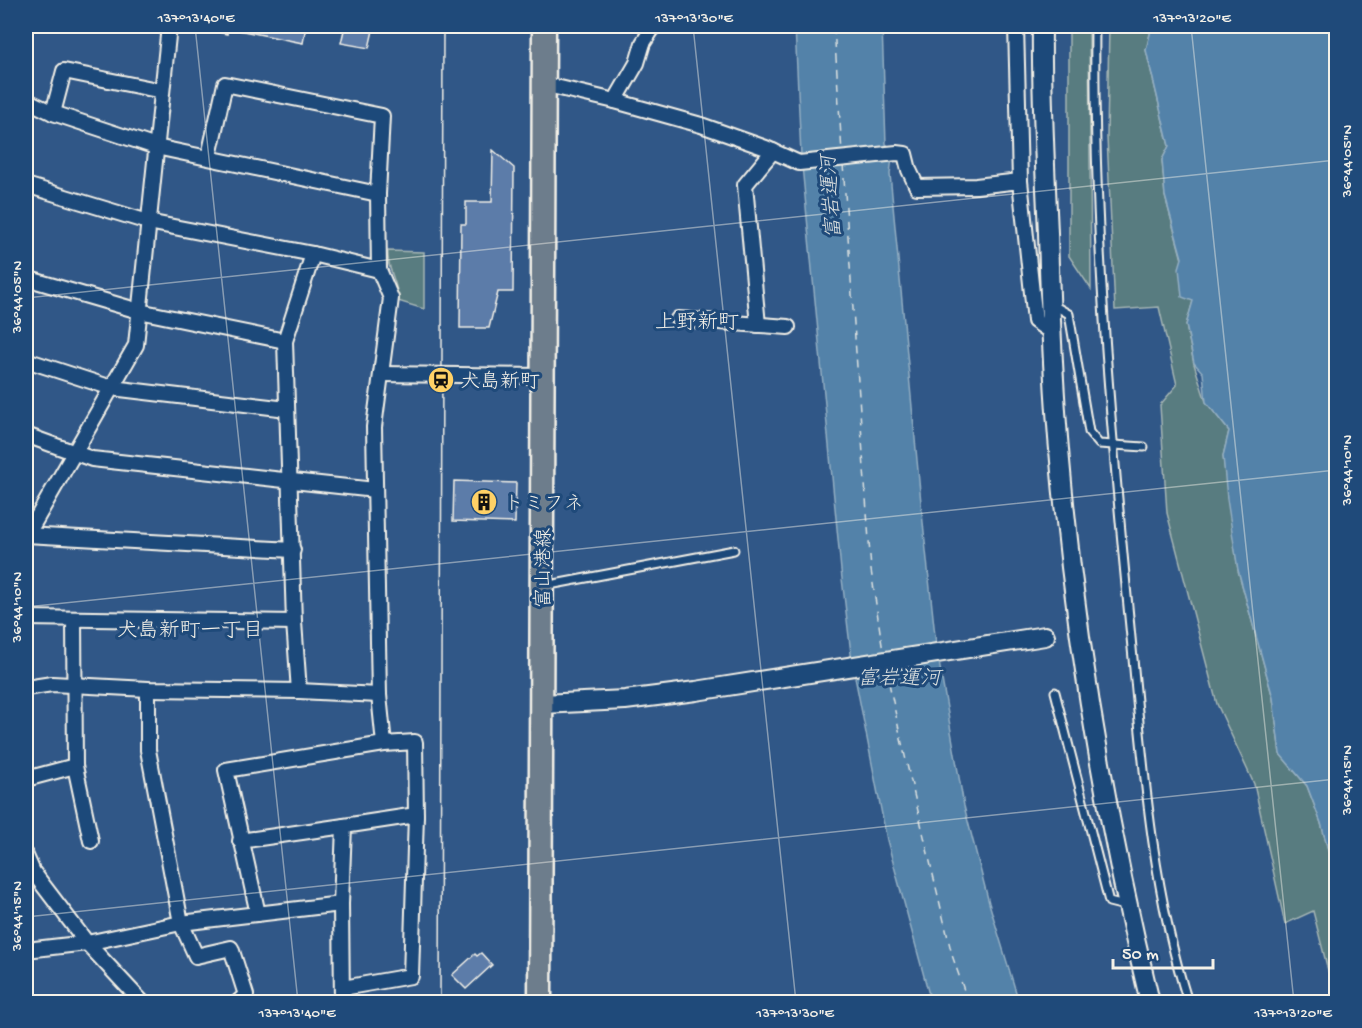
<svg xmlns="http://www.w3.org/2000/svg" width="1362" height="1028" font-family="'Gochi Hand','Klee One',sans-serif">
<rect width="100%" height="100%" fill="#305787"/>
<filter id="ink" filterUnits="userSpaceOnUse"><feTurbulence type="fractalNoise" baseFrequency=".0167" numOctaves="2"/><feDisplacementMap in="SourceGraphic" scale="12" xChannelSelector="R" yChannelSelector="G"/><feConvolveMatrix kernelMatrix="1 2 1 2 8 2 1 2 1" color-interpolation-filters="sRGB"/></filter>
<g filter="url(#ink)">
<g fill="#587b80" stroke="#a6b6b4" stroke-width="1.5">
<path d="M1069,26H1089L1091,289L1069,256Z"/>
<path d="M1109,26H1152L1146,50L1169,146L1162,160L1165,196L1193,301L1186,325L1194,364L1206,402L1229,431L1223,456L1238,570L1273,698L1280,754L1307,786L1321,823L1336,880V1002L1313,911L1285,924L1254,784L1217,704L1167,513L1160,405L1177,385L1159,307L1115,310L1107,137Z"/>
<path d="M388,251L424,252V309L398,301C399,283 386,269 388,251Z"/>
</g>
<g fill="#5282a9" stroke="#93aec2" stroke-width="1.5">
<path d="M795,26H882L886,144L893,149L890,174L922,513L936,645L964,806L989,903L1019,1002H931L887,840L852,662L841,570L801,155Z"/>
<path d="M1152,26H1336V880L1321,823L1307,786L1280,754L1273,698L1238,570L1227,499L1223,456L1229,431L1206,402L1203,373L1194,363L1186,325L1193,301L1182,297L1179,268L1182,258L1165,196L1162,160L1169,146L1146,50Z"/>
</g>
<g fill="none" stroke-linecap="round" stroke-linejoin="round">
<g stroke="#dce0df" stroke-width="1.5" stroke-dasharray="8 6" stroke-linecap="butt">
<path d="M834,26L842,153"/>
<path d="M843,164L871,570L883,652"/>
<path d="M886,669L901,739L952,955L968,1002"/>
</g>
</g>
<g fill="#5c7ba9" stroke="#f4f1e8" stroke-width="1.5">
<path d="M196,26H306L303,43L228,28L227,34L196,27Z"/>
<path d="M343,26H374L369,48L341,43L345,26Z"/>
<path d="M493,150L514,168L513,292H498L489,328H460L461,224H466V202H492Z"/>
<path d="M454,481L516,483L515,523L453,521Z"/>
<path d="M481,953L492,965L466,989L452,975L475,954L477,956Z"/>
</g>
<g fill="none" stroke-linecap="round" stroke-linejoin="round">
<defs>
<g id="service">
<path d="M1095,26C1093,223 1110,421 1129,617C1142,747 1149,878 1188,1002"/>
<path d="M1053,305L1069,314L1089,432L1099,444L1144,447"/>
<path d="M544,586L734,550"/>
<path d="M1055,692L1109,902L1125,906"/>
</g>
<g id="minor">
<path d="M1016,26L1020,181"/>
<path d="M543,84L615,101L701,125L766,148L799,163L897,153L905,154L909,170L917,187L976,186L1020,181L1035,321L1051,332"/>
<path d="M26,100L53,113L156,147L378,194"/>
<path d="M615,101L637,63L643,43L654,26"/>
<path d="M53,113L64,71L162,91"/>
<path d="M26,185L148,222L313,254L379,270L378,194L382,116L225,84L209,156"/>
<path d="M26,278L139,311L285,341"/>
<path d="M678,319L788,327"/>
<path d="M758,325L745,185L773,151"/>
<path d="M26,360L112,388L287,409"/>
<path d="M381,374L543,376"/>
<path d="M26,435L92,459L375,490"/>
<path d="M26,535L293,550"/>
<path d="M26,537L136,345L169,26"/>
<path d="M26,618L294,622"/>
<path d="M74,619L75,766L91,841"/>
<path d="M26,688L52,684L148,689L299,691L294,622L285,341L313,254"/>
<path d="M148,689V750L181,923L196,956L231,948L246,995L238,1002"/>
<path d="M299,691L379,695"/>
<path d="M26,779L75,766"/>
<path d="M240,841L344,826"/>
<path d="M26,856L33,872L87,943L142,1002"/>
<path d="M341,904L342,1002"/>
<path d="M258,914L226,770L384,744"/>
<path d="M26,950L87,943L181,923L341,904L344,826L416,815L415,742L384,744L379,695L374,427L391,298L379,270"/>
<path d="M343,988L411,976L416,815"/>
</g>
<g id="tertiary">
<path d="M1042,26C1041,95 1045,164 1048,233C1050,309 1053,385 1060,461C1076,643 1107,825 1150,1002"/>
<path d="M542,704L625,700L696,691L1045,636"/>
</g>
<path id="primary" d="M540,1002L544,26"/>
</defs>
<use href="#service" stroke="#f4f1e8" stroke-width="11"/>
<use href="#minor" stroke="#f4f1e8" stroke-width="18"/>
<use href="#tertiary" stroke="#f4f1e8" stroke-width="22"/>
<use href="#primary" stroke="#f4f1e8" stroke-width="27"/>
<use href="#service" stroke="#1f4a7a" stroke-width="7"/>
<use href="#minor" stroke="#1f4a7a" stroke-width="14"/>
<use href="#tertiary" stroke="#1f4a7a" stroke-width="18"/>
<use href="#primary" stroke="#6d7d8c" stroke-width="22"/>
<path stroke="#f4f1e8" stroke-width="1.5" d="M440,1002L443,26"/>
</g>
</g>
<path fill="none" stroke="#f4f1e8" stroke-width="1.5" stroke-opacity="0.45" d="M195,26L298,1002M693,26L796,1002M1191,26L1294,1002M26,298L1336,160M26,607L1336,470M26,917L1336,779"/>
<defs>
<symbol id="station-disc" viewBox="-11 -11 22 22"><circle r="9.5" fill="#ffd166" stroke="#1f4a7a"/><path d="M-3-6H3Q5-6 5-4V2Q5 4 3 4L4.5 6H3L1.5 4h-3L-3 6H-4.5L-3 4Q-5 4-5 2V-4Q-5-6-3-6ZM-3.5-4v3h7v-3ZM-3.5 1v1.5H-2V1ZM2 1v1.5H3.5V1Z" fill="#111"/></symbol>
<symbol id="building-disc" viewBox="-11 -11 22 22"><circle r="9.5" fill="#ffd166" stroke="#1f4a7a"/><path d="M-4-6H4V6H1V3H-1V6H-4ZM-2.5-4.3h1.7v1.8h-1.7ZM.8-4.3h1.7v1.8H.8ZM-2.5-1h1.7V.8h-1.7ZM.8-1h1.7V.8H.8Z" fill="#111"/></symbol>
</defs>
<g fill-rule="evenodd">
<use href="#station-disc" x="426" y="365" width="30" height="30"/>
<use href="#building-disc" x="469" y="487" width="30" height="30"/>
</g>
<g text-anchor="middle" stroke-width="6" stroke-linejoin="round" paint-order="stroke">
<g font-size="20" fill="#f4f1e8" stroke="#1f4a7a" text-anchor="start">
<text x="460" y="387">犬島新町</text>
<text x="504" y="509">トミフネ</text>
</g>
<g font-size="20" fill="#f4f1e8" stroke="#1f4a7a">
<text transform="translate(542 568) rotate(-90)" y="7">富山港線</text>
</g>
<g font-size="21" font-style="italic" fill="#dce0df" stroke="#1f4a7a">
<text transform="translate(830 197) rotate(-94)" y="7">富岩運河</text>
<text x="899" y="684">富岩運河</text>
</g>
<g font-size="21" fill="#f4f1e8" stroke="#1f4a7a">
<text x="697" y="328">上野新町</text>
<text x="190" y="636">犬島新町一丁目</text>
</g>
</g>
<rect width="1362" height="1028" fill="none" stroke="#1f4a7a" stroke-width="66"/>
<path d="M1113 959v9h100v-9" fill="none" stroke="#f4f1e8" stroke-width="3"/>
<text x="1122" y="959" font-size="18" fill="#f4f1e8" stroke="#1f4a7a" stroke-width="4.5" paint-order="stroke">50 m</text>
<rect x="33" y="33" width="1296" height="962" fill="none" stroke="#f4f1e8" stroke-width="2"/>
<g font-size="15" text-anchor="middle" fill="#f4f1e8">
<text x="196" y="22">137°13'40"E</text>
<text x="694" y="22">137°13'30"E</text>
<text x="1192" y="22">137°13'20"E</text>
<text transform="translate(1346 161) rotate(-90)" y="5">36°44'05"N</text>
<text transform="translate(16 297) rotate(-90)" y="5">36°44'05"N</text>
<text transform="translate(1346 470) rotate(-90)" y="5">36°44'10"N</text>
<text transform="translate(16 607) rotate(-90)" y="5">36°44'10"N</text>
<text transform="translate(1346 780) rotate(-90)" y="5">36°44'15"N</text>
<text transform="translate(16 916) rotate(-90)" y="5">36°44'15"N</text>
<text x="297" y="1017">137°13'40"E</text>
<text x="795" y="1017">137°13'30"E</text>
<text x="1293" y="1017">137°13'20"E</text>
</g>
</svg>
